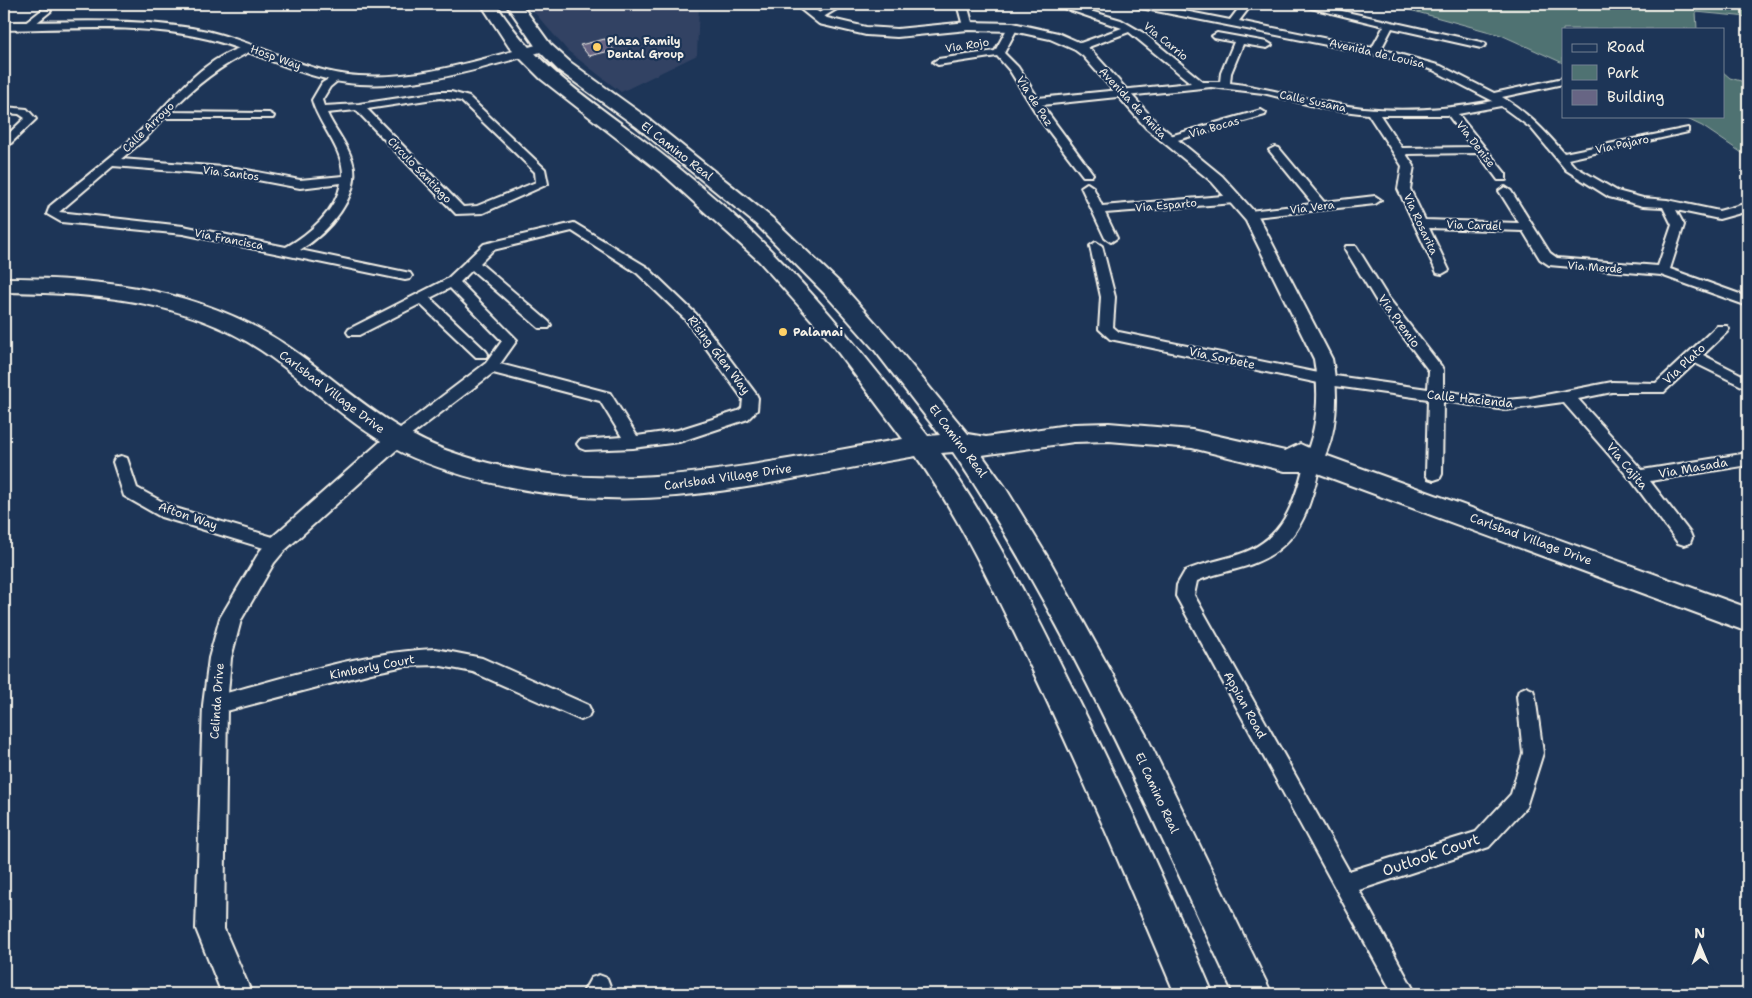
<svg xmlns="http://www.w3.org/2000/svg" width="1752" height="998" font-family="'Shantell Sans',sans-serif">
<rect width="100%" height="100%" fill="#1d3557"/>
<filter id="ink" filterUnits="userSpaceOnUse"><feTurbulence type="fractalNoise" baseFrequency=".02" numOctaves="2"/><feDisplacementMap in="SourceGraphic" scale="10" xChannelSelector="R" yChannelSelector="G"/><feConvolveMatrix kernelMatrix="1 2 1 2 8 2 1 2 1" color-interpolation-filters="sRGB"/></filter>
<g filter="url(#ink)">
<path fill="#334364" d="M527,4H699L697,55L621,92L568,51Z"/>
<g fill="#4f7272" stroke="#a2b2ad">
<path d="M1388,4H1748V17L1696,12L1697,29H1563V63L1501,35Z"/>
<path d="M1723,72L1730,78L1748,83V157L1702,126L1681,116H1723Z"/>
</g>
<path fill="#676584" stroke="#f4f1e8" d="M605,39L614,50L589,56L580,45Z"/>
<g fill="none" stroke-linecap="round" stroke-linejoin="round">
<defs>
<g id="minor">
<path d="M834,4H845L820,19L812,17Z"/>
<path d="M957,4H967L973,26L971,28L963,26Z"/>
<path d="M1052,4H1066L1121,20L1145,34L1203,82H1220L1221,73L1234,42L1214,38L1212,36L1217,33L1267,42L1272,45L1267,48L1243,44L1231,73L1230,83C1263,87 1293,96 1325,102C1380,114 1438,111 1493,101L1433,70L1387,57L1136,7L1131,4H1149L1230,20L1242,4H1252L1239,21L1372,48L1384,26L1303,6L1311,4L1485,43L1486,45L1481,48L1392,28L1381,49L1441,66L1494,93L1563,78V84L1502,97C1528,113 1545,131 1564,153L1688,128V132L1568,159L1574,166L1617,191L1643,198L1667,200L1719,211L1748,203V211L1719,219L1676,210L1684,225L1670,269L1748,297V306L1661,275L1549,265L1540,259L1523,231L1429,228L1449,270L1442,274L1437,273L1398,189L1402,166L1368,114L1326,109L1263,93L1211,87L1042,105L1093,174L1091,176H1083L1041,121L1010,71L997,56L938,65L933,62L938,59L995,51L1008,27L1013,24L1018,27L1004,53L1018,67L1038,98L1191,83L1129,32L1083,49H1075V45L1122,28ZM1501,106L1531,128L1566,170L1609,197L1643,206L1663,207L1672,225L1658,266L1557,258L1550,253L1511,191L1505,187L1499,191L1519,223L1425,220L1410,189L1414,166L1406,154L1478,153L1498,180H1506V174L1458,114ZM1380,115H1448L1472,147L1402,148Z"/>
<path d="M43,9L51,11L30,28H24V24Z"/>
<path d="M249,45L253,46V50C220,66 195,85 170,112L269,113L274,116L273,118H164L145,139L121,159L236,168L300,180L343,176C344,149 318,124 312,100L322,83L337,74L342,77L330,87L322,100L324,106L359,104L440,92H451L469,97L545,169L548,184L483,213L456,214L356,110L327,113C334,129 347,143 352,160C364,194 327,234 300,250L410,273L412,276L410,279L405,280L183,234L61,222L47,214L50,206C78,183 108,160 136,135C172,103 199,58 249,45ZM440,98L461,101L535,172L536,182L477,206L463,207L367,109ZM113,166L236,176L300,188L341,183C336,211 309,234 286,247L183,226L59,212Z"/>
<path d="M4,107L27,109L36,119L8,146L4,147V138L25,118L19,114L4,113Z"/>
<path d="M1261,110L1266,113L1265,115L1167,143L1161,140L1163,138Z"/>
<path d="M1275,147L1279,148L1324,202L1375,196L1381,200L1375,204L1245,218L1243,215L1245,212L1249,211L1313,204L1269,150Z"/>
<path d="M1087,183L1093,187L1102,206L1235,195L1241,199L1235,203L1105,213L1117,238L1111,242L1105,238L1081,187Z"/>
<path d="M574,223L647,267L696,314L756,394L758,398L757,410L748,419L679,442L633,448L585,450L580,448L577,444L580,440L622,437L600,401L493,373L401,443H391L388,439L391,435L486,363L502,341L450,288L430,298L486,351L488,354L486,357H476L420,304L359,335H349L347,332L349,329L447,279L484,244ZM572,231L637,273L686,320L743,399L742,408L738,411L678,430L637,436L610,393L500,364L517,340L460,282L472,270L539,328H549L551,325L549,322L480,263L493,250Z"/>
<path d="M1096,242L1102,246L1115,297L1113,327L1119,332L1328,375L1428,389L1429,371L1377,302L1345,249L1346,246H1356L1387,296L1441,366L1443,370V391L1506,400L1530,398L1612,382L1656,383L1717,326H1727L1729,329L1727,332L1703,355L1748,378V389L1695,363L1664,392H1612L1578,399L1642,470L1748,453V465L1650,481L1690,533L1692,538L1690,543L1684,545L1678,543L1632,481L1563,402L1506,410L1443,401L1442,474L1440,478L1434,480L1428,478L1426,474L1428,399L1328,385L1110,339L1099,329L1101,297L1090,246Z"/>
<path d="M1313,455L1319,457L1321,461C1310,507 1301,546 1252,564C1234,571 1215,573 1197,581L1194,595L1349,871L1476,832L1511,794L1523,753L1517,696L1519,690L1526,687L1533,690L1535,696L1543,753L1526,807L1489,847L1359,890L1416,994H1393L1176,596L1177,585L1185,571C1203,563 1222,560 1240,554C1284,539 1295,502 1305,461L1307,457Z"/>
<path d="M121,456L127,458L137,488L172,507L283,540L285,545L283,550L277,552L161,517L124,496L113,462L115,458Z"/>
<path d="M436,649L482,658L588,705L591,711L588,717L581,720L473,672L436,665L405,666L371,673L215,714L208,711L205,705L208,699L215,696C285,678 364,651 436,649Z"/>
<path d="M599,975L607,978L610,986L607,994H582L591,978Z"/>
</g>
<g id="tertiary">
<path d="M794,4H807L827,18L866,27L897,29L968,22L1013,23L1058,33L1083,44L1091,50L1156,122L1222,176L1258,216L1332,359C1339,394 1338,434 1320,466L1313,468L1306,466L1303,461C1318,430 1320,393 1314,359L1246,221L1212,182L1146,128L1083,56L1075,50L1050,39L1013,31L968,30L897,37L866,35L819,24Z"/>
<path d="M4,22C71,22 141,17 207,31C259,43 306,73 359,76C423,80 483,58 544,43L550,47L548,50C487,66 424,88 359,84C306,81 259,52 208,39C142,23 71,29 4,30Z"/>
<path d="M396,432L403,434L405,439L403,444L284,551L274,563L241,620L231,658L227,705L224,929L252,994H222L196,929L203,705L209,658L220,618L260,551L270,539L389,434Z"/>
</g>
<path id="primary" d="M481,4H496C529,58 577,91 627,128C662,153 695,181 727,209C805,278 864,355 928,436L940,435L873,348L824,293L758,226L637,127L558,70L538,50L506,4H521L550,44L570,62L649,119L772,218L840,283L889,338L968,434L986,437L1074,424L1109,423L1192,430L1285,451L1300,444L1322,454L1748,608V632L1312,471H1285L1192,448L1109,441L1074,442L982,455L1005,487L1050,561L1146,735L1272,994H1234C1149,812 1066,619 953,452L941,453C993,527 1034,610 1074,691C1123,790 1170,892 1213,994H1175C1124,873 1073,752 1015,634C986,574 955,511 916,456C836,469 757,489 676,496C588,504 497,492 414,458C360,435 319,392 272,358C193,300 98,293 4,292V278C102,278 204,289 287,346C347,387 387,432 460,455C609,503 754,463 903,439L825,335L759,261L664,175L541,79L509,47Z"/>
</defs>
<use href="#minor" stroke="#f4f1e8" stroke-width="4"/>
<use href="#tertiary" stroke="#f4f1e8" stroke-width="4"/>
<use href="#primary" stroke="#f4f1e8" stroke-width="4"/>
<use href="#minor" fill="#1d3557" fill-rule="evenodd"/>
<use href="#tertiary" fill="#1d3557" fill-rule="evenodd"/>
<use href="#primary" fill="#1d3557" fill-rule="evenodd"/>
</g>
</g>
<g fill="#ffd166" stroke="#1d3557" stroke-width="2">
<circle cx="597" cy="47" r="5"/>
<circle cx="783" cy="332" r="5"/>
</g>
<g text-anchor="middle" stroke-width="4.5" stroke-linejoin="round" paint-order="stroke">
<g font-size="11" font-weight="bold" fill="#f4f1e8" stroke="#1d3557" text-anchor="start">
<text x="607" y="45">Plaza Family<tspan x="607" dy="13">Dental Group</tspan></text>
</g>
<g font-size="11" fill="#f4f1e8" stroke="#1d3557">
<text transform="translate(1166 41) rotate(39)" y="4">Via Carrio</text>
<text transform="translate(967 45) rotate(-9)" y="4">Via Rojo</text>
<text transform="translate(1377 53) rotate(13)" y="4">Avenida de Louisa</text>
<text transform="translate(276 57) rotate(20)" y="4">Hosp Way</text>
<text transform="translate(1035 101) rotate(57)" y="4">Via de Paz</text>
<text transform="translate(1313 101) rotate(12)" y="4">Calle Susana</text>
<text transform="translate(1133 103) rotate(47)" y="4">Avenida de Anita</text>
<text transform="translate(148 127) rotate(-44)" y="4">Calle Arroyo</text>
<text transform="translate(1214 127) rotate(-16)" y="4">Via Bocas</text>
<text transform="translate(1476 144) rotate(52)" y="4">Via Denise</text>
<text transform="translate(1622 144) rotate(-12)" y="4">Via Pajaro</text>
<text transform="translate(420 170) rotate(46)" y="4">Circulo Santiago</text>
<text transform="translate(231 173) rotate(7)" y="4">Via Santos</text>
<text transform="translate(1166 205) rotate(-5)" y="4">Via Esparto</text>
<text transform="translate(1312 207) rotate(-7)" y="4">Via Vera</text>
<text transform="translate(1421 224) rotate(65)" y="4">Via Rosarita</text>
<text transform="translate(1474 225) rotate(2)" y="4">Via Cardel</text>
<text transform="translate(229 239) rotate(11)" y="4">Via Francisca</text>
<text transform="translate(1595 267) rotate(4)" y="4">Via Merde</text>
</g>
<g font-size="12" fill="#f4f1e8" stroke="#1d3557">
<text transform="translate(677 151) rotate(38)" y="4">El Camino Real</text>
<text transform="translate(1399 321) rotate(54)" y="4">Via Premio</text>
<text transform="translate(719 355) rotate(53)" y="4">Rising Glen Way</text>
<text transform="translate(1222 358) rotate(12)" y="4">Via Sorbete</text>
<text transform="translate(1684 364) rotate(-43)" y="4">Via Plato</text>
<text transform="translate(332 392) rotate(37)" y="4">Carlsbad Village Drive</text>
<text transform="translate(1470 399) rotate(6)" y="4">Calle Hacienda</text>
<text transform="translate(958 441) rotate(53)" y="4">El Camino Real</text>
<text transform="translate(1627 466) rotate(50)" y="4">Via Cajita</text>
<text transform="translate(1693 468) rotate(-10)" y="4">Via Masada</text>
<text transform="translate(728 477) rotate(-8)" y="4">Carlsbad Village Drive</text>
<text transform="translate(188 516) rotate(19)" y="4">Afton Way</text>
<text transform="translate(1531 539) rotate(20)" y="4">Carlsbad Village Drive</text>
<text transform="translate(372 667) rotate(-11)" y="4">Kimberly Court</text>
<text transform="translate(217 701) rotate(-86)" y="4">Celinda Drive</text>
<text transform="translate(1245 705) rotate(61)" y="4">Appian Road</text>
<text transform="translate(1157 793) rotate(65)" y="4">El Camino Real</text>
</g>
<g font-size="12" font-weight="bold" fill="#f4f1e8" stroke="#1d3557" text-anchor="start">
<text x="793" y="336">Palamai</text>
</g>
<g font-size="15" fill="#f4f1e8" stroke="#1d3557">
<text transform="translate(1431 855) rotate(-19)" y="5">Outlook Court</text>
</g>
</g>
<rect width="1752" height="998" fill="none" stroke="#1d3557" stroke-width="20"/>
<rect x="10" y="10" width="1732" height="978" fill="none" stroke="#f4f1e8" stroke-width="2" filter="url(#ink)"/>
<rect x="1562" y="28" width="162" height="90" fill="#1d3557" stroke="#738091"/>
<rect x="1572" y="44" width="25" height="8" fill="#1d3557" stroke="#738091"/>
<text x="1607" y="52" font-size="15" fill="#f4f1e8">Road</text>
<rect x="1572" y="65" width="25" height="15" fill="#4f7272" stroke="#738091"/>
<text x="1607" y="78" font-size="15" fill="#f4f1e8">Park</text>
<rect x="1572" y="90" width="25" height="15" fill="#676584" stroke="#738091"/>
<text x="1607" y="102" font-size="15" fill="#f4f1e8">Building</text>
<g transform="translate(1700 946) rotate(359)" stroke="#1d3557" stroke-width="4" paint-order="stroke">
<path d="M0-4L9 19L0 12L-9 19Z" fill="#f4f1e8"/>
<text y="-8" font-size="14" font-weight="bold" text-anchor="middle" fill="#f4f1e8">N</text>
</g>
</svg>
